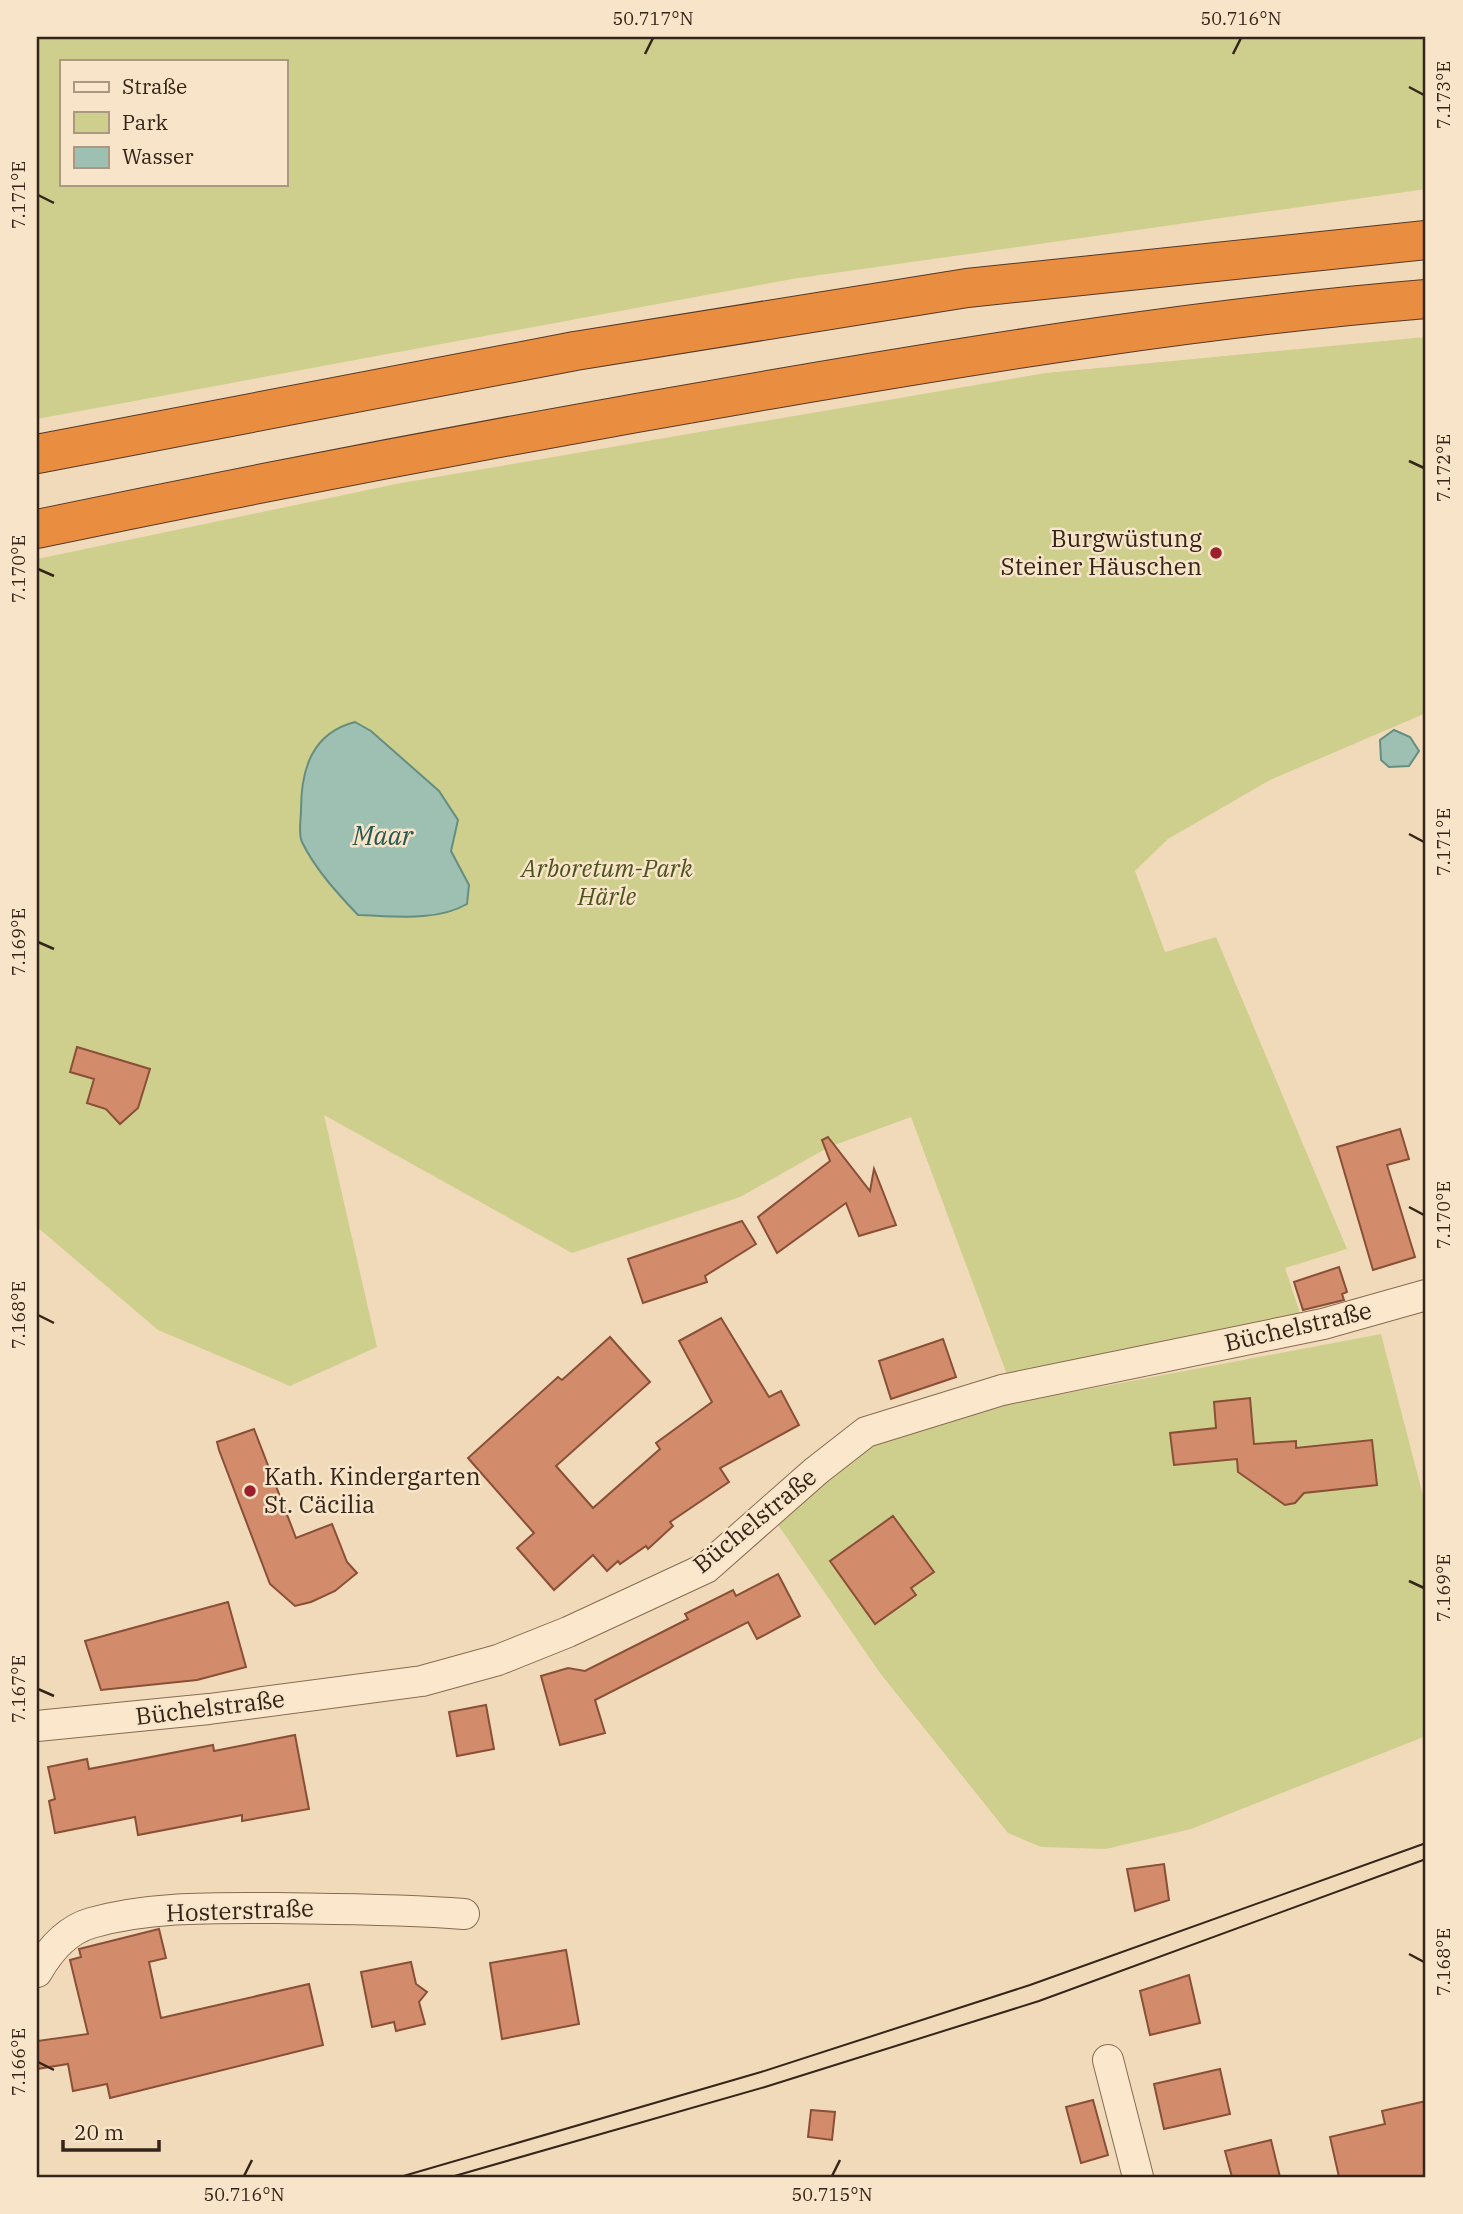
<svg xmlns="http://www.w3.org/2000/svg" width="1463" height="2214" font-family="'IBM Plex Serif',serif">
<rect width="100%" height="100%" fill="#f1dab9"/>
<g fill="#cecf8d" fill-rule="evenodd">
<path d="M37,37H1426V189L792,279L37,419ZM61,61H285V184H61Z"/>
<path d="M1426,337V713L1270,780L1168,839L1135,871L1165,952L1216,937L1347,1249L1285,1268L1303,1322L1009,1380L911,1117L829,1147L740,1197L572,1253L324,1115L377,1347L290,1386L158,1330L37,1227V559L401,483L1046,373Z"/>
<path d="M1381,1334L1426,1507V1736L1191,1829L1106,1849L1041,1847L1008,1833L880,1673L776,1522L880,1437L937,1426L1009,1404Z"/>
</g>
<g fill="#9ec0b3" stroke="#668e80" stroke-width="2">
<path d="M355,722L371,731L439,791L458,820L451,851L469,885L467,904C436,922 393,916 358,915C338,894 315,869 302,842C298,834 301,819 301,810C301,769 312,733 355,722Z"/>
<path d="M1394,730L1410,737L1419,751L1409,766L1389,767L1381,760L1380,740Z"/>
</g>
<g fill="#d28c6b" stroke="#894f37" stroke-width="2">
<path d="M77,1047L150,1069L138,1108L120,1124L106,1109L87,1103L94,1079L70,1072Z"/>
<path d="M1400,1129L1409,1159L1387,1165L1415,1257L1373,1270L1337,1147Z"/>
<path d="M828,1137L870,1191L874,1169L896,1225L859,1236L846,1203L777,1253L758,1217L830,1161L822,1140Z"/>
<path d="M742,1221L756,1244L705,1276L707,1282L643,1303L628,1259Z"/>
<path d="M1339,1267L1347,1292L1342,1294L1344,1300L1303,1310L1294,1282Z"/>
<path d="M721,1318L769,1397L781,1391L799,1425L720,1468L729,1482L670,1522L673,1526L648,1549L646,1546L620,1564L618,1561L607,1571L593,1555L554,1590L517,1548L534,1533L468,1458L558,1377L562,1380L610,1337L650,1382L556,1466L593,1508L660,1449L656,1443L712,1402L679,1341Z"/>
<path d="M943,1339L956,1377L891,1399L879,1361Z"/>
<path d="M1250,1398L1254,1444L1296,1441V1448L1372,1440L1377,1485L1304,1493L1295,1503L1285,1505L1238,1472L1237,1459L1174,1465L1170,1433L1216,1428L1214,1402Z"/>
<path d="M254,1429L296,1538L332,1524L347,1562L357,1573L335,1591L311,1602L295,1606L270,1584L219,1450L217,1442Z"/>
<path d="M893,1516L934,1572L911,1588L916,1595L875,1624L830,1561Z"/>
<path d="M778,1574L800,1616L757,1639L748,1622L595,1700L605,1733L560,1745L541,1676L568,1668L585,1671L688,1619L685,1614L733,1590L736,1596Z"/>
<path d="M228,1602L246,1667L197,1680L101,1690L85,1641Z"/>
<path d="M486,1705L494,1749L457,1756L449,1712Z"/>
<path d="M295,1735L309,1809L242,1821V1815L138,1835L135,1817L55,1833L49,1801L55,1799L48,1767L87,1759L89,1769L213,1745L214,1751Z"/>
<path d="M1164,1864L1169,1900L1135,1911L1127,1869Z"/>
<path d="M159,1929L166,1958L149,1962L161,2018L309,1984L323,2045L110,2098L107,2084L73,2091L68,2064L37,2069V2041L88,2034L70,1960L81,1957L79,1949Z"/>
<path d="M566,1950L579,2024L502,2039L490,1963Z"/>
<path d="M411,1962L416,1984L427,1992L419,2002L425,2024L396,2031L394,2022L372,2027L361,1972Z"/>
<path d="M1189,1975L1200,2023L1150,2035L1140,1991Z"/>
<path d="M1220,2069L1230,2114L1164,2129L1154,2084Z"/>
<path d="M1093,2100L1108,2155L1081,2163L1066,2107Z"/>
<path d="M1426,2101V2177H1339L1330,2137L1385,2124L1382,2111Z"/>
<path d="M811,2110L835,2112L832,2140L808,2137Z"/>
<path d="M1271,2140L1280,2177H1232L1225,2151Z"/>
</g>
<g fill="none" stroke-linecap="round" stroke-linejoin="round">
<defs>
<g id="street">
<path d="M37,1726L209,1709L422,1681L498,1660L568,1632L706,1568L816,1471L866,1432L1002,1390L1323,1324L1426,1295"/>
<path d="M37,1972C49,1951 67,1930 91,1923C151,1906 216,1908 277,1908C340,1909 401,1909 464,1914"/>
<path d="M1108,2060L1138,2177"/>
</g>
<g id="highway">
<path d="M37,454L575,351L967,288L1426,240"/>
<path d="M37,529C282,478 528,431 774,389C991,352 1207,317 1426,299"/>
</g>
</defs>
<use href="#street" stroke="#886a53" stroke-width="32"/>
<use href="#highway" stroke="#553828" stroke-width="40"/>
<use href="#street" stroke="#fbe8cc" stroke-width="30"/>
<use href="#highway" stroke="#e98e40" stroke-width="38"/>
<g stroke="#352419" stroke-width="2">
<path d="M400,2177L761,2072L1030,1985L1426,1843"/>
<path d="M451,2177L765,2087L1039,2001L1426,1859"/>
</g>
</g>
<path fill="none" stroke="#352419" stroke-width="2.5" d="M645,54L653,38M1233,54L1241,38M1409,87L1424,95M38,195L54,203M1409,461L1424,468M38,569L54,576M1409,834L1424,842M38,942L54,949M1409,1207L1424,1215M38,1315L54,1323M1409,1581L1424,1588M38,1689L54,1696M1409,1954L1424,1962M38,2062L54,2070M244,2176L252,2160M832,2176L840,2160"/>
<g fill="#9b1f2c" stroke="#f8e5c9" stroke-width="2.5">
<circle cx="1216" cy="553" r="7"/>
<circle cx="250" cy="1491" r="7"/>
</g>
<g text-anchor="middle" stroke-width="5" stroke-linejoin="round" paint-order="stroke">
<g font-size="24" fill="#352419" stroke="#f8e5c9" text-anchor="end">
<text x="1202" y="547">Burgwüstung<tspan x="1202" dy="28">Steiner Häuschen</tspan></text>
<text x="264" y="1485" text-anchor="start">Kath. Kindergarten<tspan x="264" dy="28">St. Cäcilia</tspan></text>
</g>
<g font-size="24" font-style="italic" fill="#4c531e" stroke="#f8e5c9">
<text x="607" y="877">Arboretum-Park<tspan x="607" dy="28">Härle</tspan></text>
</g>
<g font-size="24" fill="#352419" stroke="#f8e5c9">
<text transform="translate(1298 1327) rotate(-13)" y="8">Büchelstraße</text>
<text transform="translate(755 1521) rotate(-39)" y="8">Büchelstraße</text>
<text transform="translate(210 1708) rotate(-7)" y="8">Büchelstraße</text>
<text transform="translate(240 1911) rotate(-2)" y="8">Hosterstraße</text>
</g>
<g font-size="26" font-style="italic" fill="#27574f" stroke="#f8e5c9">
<text x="383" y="845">Maar</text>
</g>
</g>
<rect width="1463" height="2214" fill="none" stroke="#f8e5c9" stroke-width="77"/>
<rect x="60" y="60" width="228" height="126" fill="#f8e5c9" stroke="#aa9883" stroke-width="2"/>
<rect x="74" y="82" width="35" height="10" fill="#fbe8cc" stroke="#aa9883" stroke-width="2"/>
<text x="122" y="94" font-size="21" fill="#352419">Straße</text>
<rect x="74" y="112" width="35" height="21" fill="#cecf8d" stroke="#aa9883" stroke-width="2"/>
<text x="122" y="130" font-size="21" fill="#352419">Park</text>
<rect x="74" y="147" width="35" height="21" fill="#9ec0b3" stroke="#aa9883" stroke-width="2"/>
<text x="122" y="164" font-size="21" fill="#352419">Wasser</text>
<path d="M63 2140v10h96v-10" fill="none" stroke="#352419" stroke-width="3.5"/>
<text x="74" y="2140" font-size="21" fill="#352419" stroke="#f8e5c9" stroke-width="5" paint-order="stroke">20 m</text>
<rect x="38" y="38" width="1386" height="2138" fill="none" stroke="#352419" stroke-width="2.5"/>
<g font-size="18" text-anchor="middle" fill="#352419">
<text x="653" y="25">50.717°N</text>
<text x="1241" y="25">50.716°N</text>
<text transform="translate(1444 95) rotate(-90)" y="6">7.173°E</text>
<text transform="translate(19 195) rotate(-90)" y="6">7.171°E</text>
<text transform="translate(1444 468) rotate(-90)" y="6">7.172°E</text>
<text transform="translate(19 569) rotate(-90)" y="6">7.170°E</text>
<text transform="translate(1444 842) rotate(-90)" y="6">7.171°E</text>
<text transform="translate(19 942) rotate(-90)" y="6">7.169°E</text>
<text transform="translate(1444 1215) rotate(-90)" y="6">7.170°E</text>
<text transform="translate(19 1315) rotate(-90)" y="6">7.168°E</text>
<text transform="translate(1444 1588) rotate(-90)" y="6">7.169°E</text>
<text transform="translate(19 1689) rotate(-90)" y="6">7.167°E</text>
<text transform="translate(1444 1962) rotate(-90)" y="6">7.168°E</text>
<text transform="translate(19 2062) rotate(-90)" y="6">7.166°E</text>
<text x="244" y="2201">50.716°N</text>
<text x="832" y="2201">50.715°N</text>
</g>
</svg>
